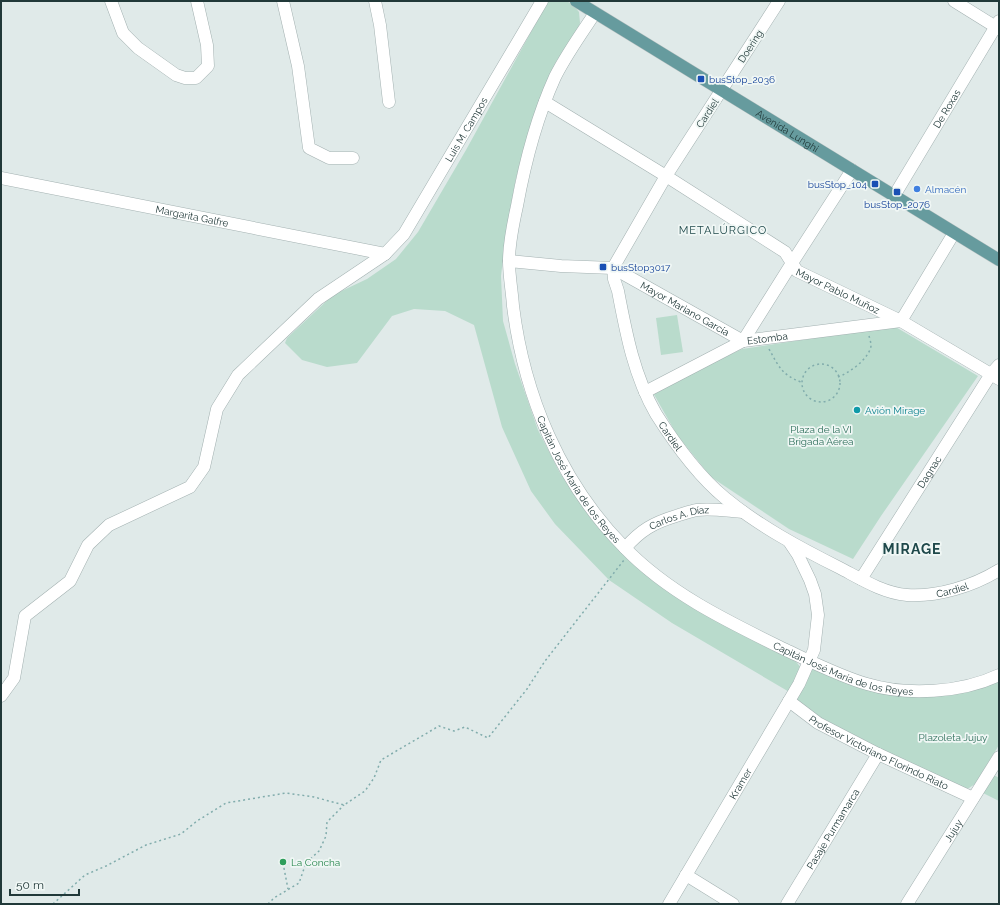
<svg xmlns="http://www.w3.org/2000/svg" width="1000" height="905" font-family="Raleway,sans-serif">
<rect width="100%" height="100%" fill="#e0eae9"/>
<g fill="#b9dbcc">
<path d="M548,1H567L574,6L579,12L580,23L575,36L557,60L544,88L532,124L516,178L507,226L501,276L503,321L515,364L538,430L560,473L589,515L624,554L662,586L695,609L793,658L802,669L791,693L672,623L609,580L555,524L531,491L502,427L474,325L445,311L414,309L392,316L357,363L327,367L302,360L285,343L287,338L333,295L367,279L396,259L418,232L466,150Z"/>
<path d="M677,315L683,352L661,355L656,318Z"/>
<path d="M894,326L978,376L881,516L853,559L789,529L711,477L677,435L652,391L742,349Z"/>
<path d="M810,667L860,688L885,693L999,679V745L975,784L969,788L961,789L820,719L799,702L796,698Z"/>
<path d="M994,775L999,778V801L983,793Z"/>
</g>
<g fill="none" stroke-linecap="round" stroke-linejoin="round">
<defs>
<g id="minor">
<path d="M111,1L123,33L138,48L176,75L185,78H196L208,66L207,45L197,1"/>
<path d="M283,1L298,66L309,148L329,158H353"/>
<path d="M375,1L380,25L389,102"/>
<path id="s1" d="M779,1L666,176L613,268L614,279L618,291C626,333 634,376 656,414C675,444 697,475 725,498C759,526 800,548 840,568C861,579 883,593 907,595C938,597 973,586 999,570"/>
<path d="M954,1L999,29"/>
<path id="s2" d="M595,13C581,34 566,55 555,77C536,119 525,162 517,206C513,224 509,243 509,261C509,276 512,291 513,306C524,395 560,482 624,547C669,594 731,623 788,651C812,662 842,677 867,684C907,696 961,693 999,675"/>
<path id="s3" d="M545,102L666,176L785,252L797,271L901,321L999,379"/>
<path id="s4" d="M1,178L385,254"/>
<path id="s5" d="M894,196L999,21"/>
<path id="s6" d="M509,261L561,266L613,268L743,341"/>
<path d="M743,341L792,263L852,170"/>
<path id="s7" d="M645,392L743,341L901,321L954,233"/>
<path id="s8" d="M625,548C641,530 653,523 676,516C683,514 690,511 697,510C711,508 728,511 743,512"/>
<path id="s9" d="M861,579L991,374L999,365"/>
<path id="s10" d="M1,696L14,678L25,616L70,581L88,545L109,525L190,487L204,467L217,409L238,375L318,299L385,254L404,234L542,1"/>
<path id="s11" d="M789,701L818,723L878,754L973,798"/>
<path d="M686,875L733,904"/>
<path id="s12" d="M669,904L799,684L814,650L818,615L815,594L810,580L798,555L790,543"/>
<path id="s13" d="M787,904L878,754"/>
<path id="s14" d="M907,904L999,757"/>
</g>
<g id="major">
<path id="s15" d="M576,1L999,260"/>
</g>
</defs>
<use href="#minor" stroke="#a3b1b1" stroke-width="13"/>
<use href="#major" stroke="#bcc4c4" stroke-width="13"/>
<g stroke="#81acac" stroke-width="1.5" stroke-dasharray="2 3" stroke-linecap="butt">
<path d="M769,349C779,367 782,375 801,382"/>
<circle cx="821" cy="383" r="19"/>
<path d="M838,377C849,373 869,359 871,346C871,343 870,339 869,336"/>
<path d="M283,863L288,889"/>
<path d="M53,904L85,875L106,866L146,845L181,834L197,821L226,803L286,793L314,797L344,805L365,791L374,778L381,760L439,726L454,731L465,727L488,738L527,689L545,661L624,560"/>
<path d="M268,904L274,898L299,883L306,863L319,851L326,836L327,822L344,805"/>
</g>
<use href="#minor" stroke="#fff" stroke-width="12"/>
<use href="#major" stroke="#669b9e" stroke-width="12"/>
</g>
<g fill="#1a4fb4" stroke="#f0f7f5" stroke-width="1.5">
<rect x="697" y="75" width="8" height="8" rx="2"/>
<rect x="871" y="180" width="8" height="8" rx="2"/>
<rect x="893" y="188" width="8" height="8" rx="2"/>
<rect x="599" y="263" width="8" height="8" rx="2"/>
</g>
<circle fill="#3f7fe0" stroke="#f0f7f5" stroke-width="1.5" cx="917" cy="189" r="4"/>
<circle fill="#0f9aa8" stroke="#f0f7f5" stroke-width="1.5" cx="857" cy="410" r="4"/>
<circle fill="#2e9e5b" stroke="#f0f7f5" stroke-width="1.5" cx="283" cy="862" r="4"/>
<g text-anchor="middle" stroke-width="3.5" stroke-linejoin="round" paint-order="stroke">
<g font-size="10" fill="#213939" stroke="#f0f7f5">
<text transform="translate(750 46) rotate(-57)" y="4">Doering</text>
<text dy="4" stroke="none"><textPath href="#s5" startOffset="102">De Roxas</textPath></text>
<text transform="translate(707 113) rotate(-57)" y="4">Cardiel</text>
<text dy="4" stroke="none"><textPath href="#s10" startOffset="765">Luis M. Campos</textPath></text>
<text dy="4" stroke="none"><textPath href="#s15" startOffset="248">Avenida Lunghi</textPath></text>
<text dy="4" stroke="none"><textPath href="#s4" startOffset="195">Margarita Galfre</textPath></text>
<text dy="4" stroke="none"><textPath href="#s3" startOffset="351">Mayor Pablo Muñoz</textPath></text>
<text dy="4" stroke="none"><textPath href="#s6" startOffset="187">Mayor Mariano García</textPath></text>
<text dy="4" stroke="none"><textPath href="#s7" startOffset="135">Estomba</textPath></text>
<text dy="4" stroke="none"><textPath href="#s1" startOffset="494">Cardiel</textPath></text>
<text dy="4" stroke="none"><textPath href="#s9" startOffset="127">Dagnac</textPath></text>
<text dy="4" stroke="none"><textPath href="#s2" startOffset="499">Capitán José María de los Reyes</textPath></text>
<text dy="4" stroke="none"><textPath href="#s8" startOffset="64">Carlos A. Díaz</textPath></text>
<text dy="4" stroke="none"><textPath href="#s1" startOffset="830">Cardiel</textPath></text>
<text dy="4" stroke="none"><textPath href="#s2" startOffset="835">Capitán José María de los Reyes</textPath></text>
<text dy="4" stroke="none"><textPath href="#s11" startOffset="104">Profesor Victoriano Florindo Riato</textPath></text>
<text dy="4" stroke="none"><textPath href="#s12" startOffset="140">Kramer</textPath></text>
<text dy="4" stroke="none"><textPath href="#s13" startOffset="88">Pasaje Purmamarca</textPath></text>
<text dy="4" stroke="none"><textPath href="#s14" startOffset="87">Jujuy</textPath></text>
</g>
<g font-size="10" fill="#164399" stroke="#f0f7f5" text-anchor="start">
<text x="709" y="83">busStop_2036</text>
<text x="867" y="188" text-anchor="end">busStop_104</text>
<text x="897" y="208" text-anchor="middle">busStop_2076</text>
<text x="611" y="271">busStop3017</text>
</g>
<g font-size="10" fill="#366cbe" stroke="#f0f7f5" text-anchor="start">
<text x="925" y="193">Almacén</text>
</g>
<g font-size="10" fill="#0d838f" stroke="#f0f7f5" text-anchor="start">
<text x="865" y="414">Avión Mirage</text>
</g>
<g font-size="10" fill="#2d6e5a" stroke="#f0f7f5">
<text x="821" y="433">Plaza de la VI<tspan x="821" dy="12">Brigada Aérea</tspan></text>
<text x="953" y="741">Plazoleta Jujuy</text>
</g>
<g font-size="10" fill="#27864d" stroke="#f0f7f5" text-anchor="start">
<text x="291" y="866">La Concha</text>
</g>
<g font-size="11" letter-spacing="1" fill="#1e484a" stroke="#f0f7f5">
<text x="723" y="234">METALÚRGICO</text>
</g>
<g font-size="14" font-weight="bold" letter-spacing="1" fill="#1e484a" stroke="#f0f7f5">
<text x="912" y="554">MIRAGE</text>
</g>
</g>
<rect width="1000" height="905" fill="none" stroke="#213939" stroke-width="4"/>
<path d="M10 889v6h69v-6" fill="none" stroke="#213939" stroke-width="2"/>
<text x="16" y="889" font-size="12" fill="#213939" stroke="#f0f7f5" stroke-width="3" paint-order="stroke">50 m</text>
</svg>
